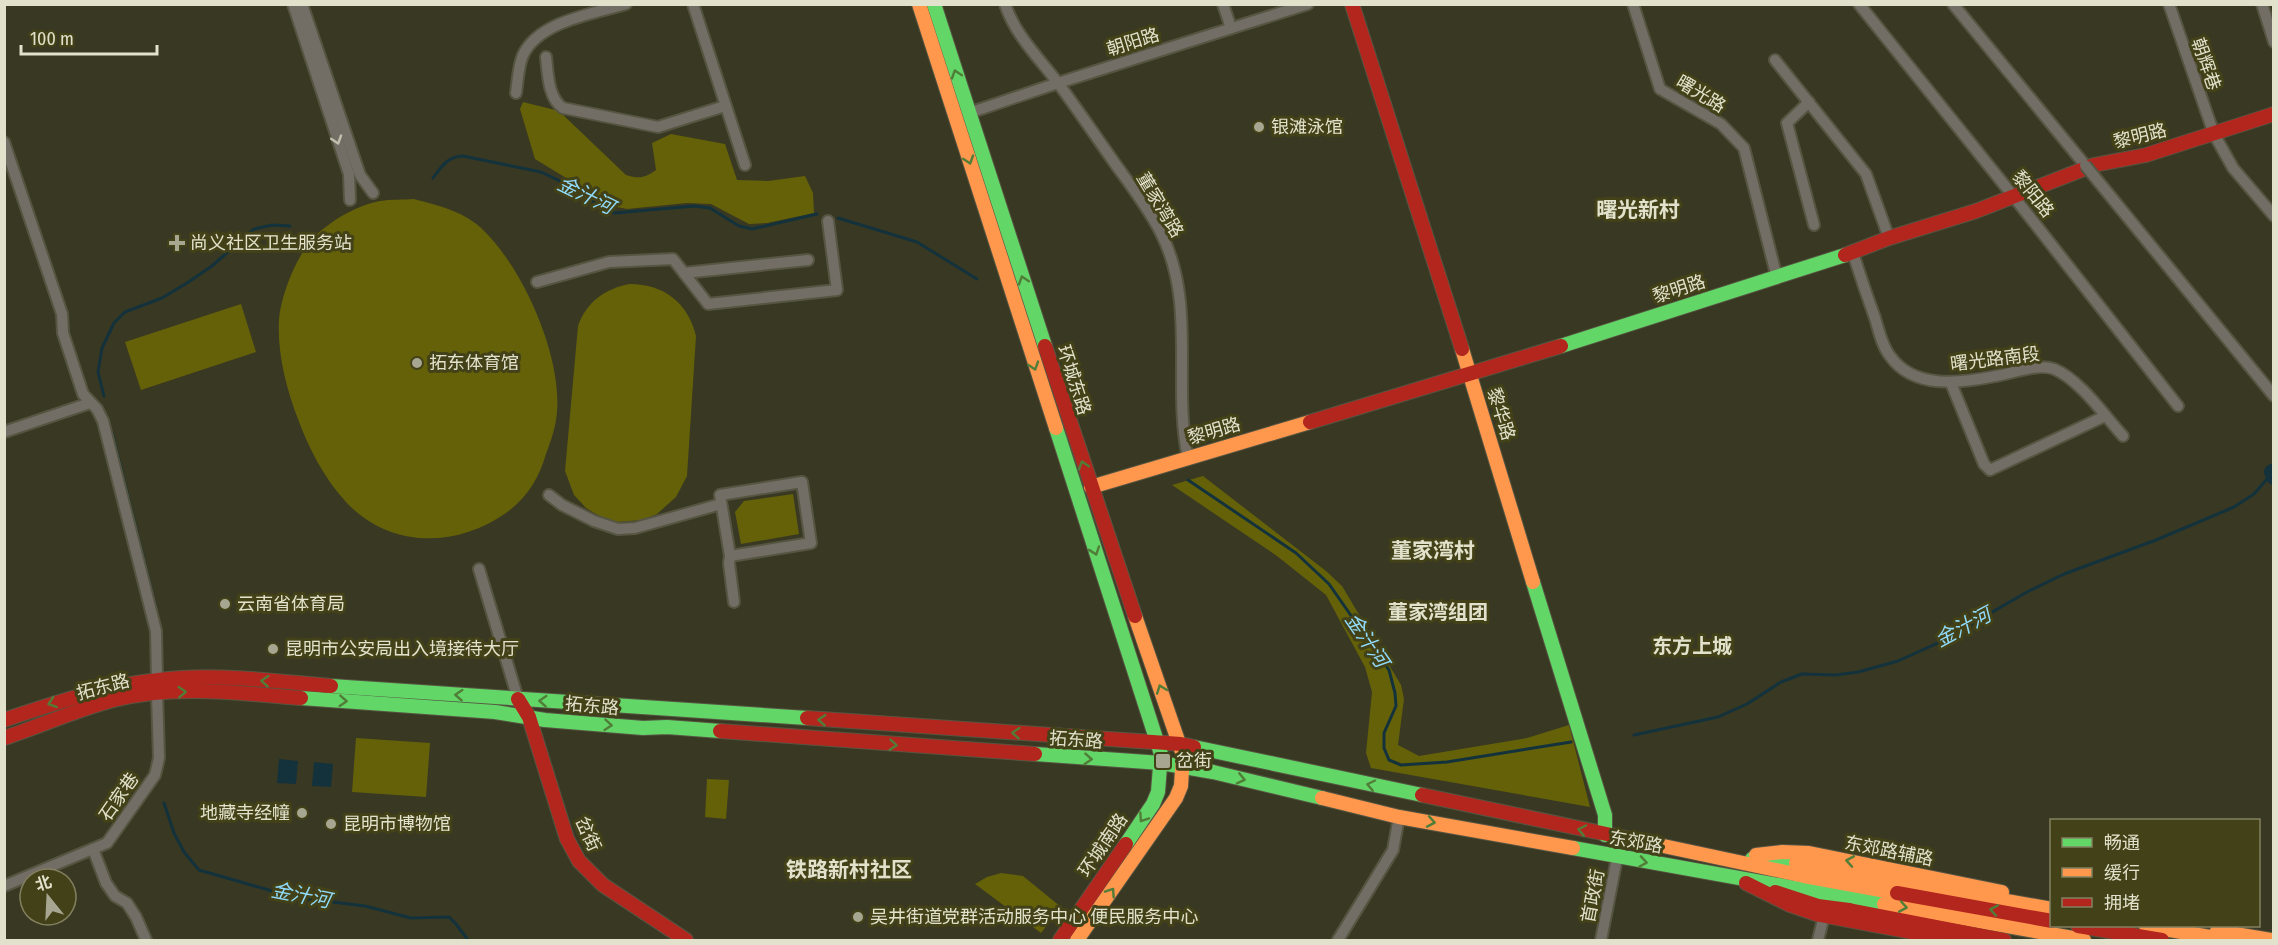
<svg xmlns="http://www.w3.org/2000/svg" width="2278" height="945" font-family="'Fira Sans Condensed','Noto Sans SC',sans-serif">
<rect width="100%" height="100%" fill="#393822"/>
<g fill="#646109">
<path d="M523,102L559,111L626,175C639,179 645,178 656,170L652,143L671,134L725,144L737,180L768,181L805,176L813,193L814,213L767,223L749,224L711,204L687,203L627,209L612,206L535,159L520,109Z"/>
<path d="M414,199C437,205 462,211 480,227C522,265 562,355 557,412C556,426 551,441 546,454C539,478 527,498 506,513C456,548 390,549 346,502C324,478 309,449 298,419C286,388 277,352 279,319C281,294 298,252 316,235C320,231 326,227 331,223C345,213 363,204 380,201C391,199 403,200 414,199Z"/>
<path d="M630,284C664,284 688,303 696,336L687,476L676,497L657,514L642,520L617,522L601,517L586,508L574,495L565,471L578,326C586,302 606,288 630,284Z"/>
<path d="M241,304L256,352L141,390L125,342Z"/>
<path d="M1203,476L1326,571L1342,586L1401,685L1404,699L1398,745L1419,756L1527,738L1569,725L1590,807L1371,768L1366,753L1372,692L1365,667L1326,595L1277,556L1172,485Z"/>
<path d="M793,494L799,534L741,544L735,512L744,501Z"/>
<path d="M356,738L430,743L426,797L352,792Z"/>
<path d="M707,779L729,780L726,819L705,817Z"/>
<path d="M1001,873L1023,876L1061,907L1041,933L975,884L987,877Z"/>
</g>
<g fill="#13323c">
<path d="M279,759L298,761L296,784L277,783Z"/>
<path d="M314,762L333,764L331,787L312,786Z"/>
</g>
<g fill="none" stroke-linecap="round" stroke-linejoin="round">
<g stroke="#13323c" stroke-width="3">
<path d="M433,178C442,166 447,157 463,156L541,172L583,192L604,210L615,213L694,206L710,208L739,226L752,229L817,214"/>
<path d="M838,218L917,242L977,279"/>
<path d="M104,396L98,372L102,348L114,323L125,312L162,298L187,283L212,266L254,229L272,225L290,226"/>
<path d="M112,432L155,604"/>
<path d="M1188,480L1296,553L1329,584L1389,670L1395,693L1396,706L1384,733V748L1389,760L1401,765L1447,762L1571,742"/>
<path d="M1634,735L1718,717L1747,704L1781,682L1802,674L1836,675L1858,672L1898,661L1940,642L2027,592L2064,574L2156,540L2234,507L2254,494L2274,471"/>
<path d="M164,803L174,833L184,852L199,870L293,897L365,906L411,918L449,917L456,924L468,940"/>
</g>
<path stroke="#13323c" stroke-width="16" d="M2272,472L2274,477"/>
<defs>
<g id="street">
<path d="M293,4L349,174L350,200"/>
<path d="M302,4L360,175L373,193"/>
<path d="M693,4L745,165"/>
<path d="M1005,4C1015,35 1039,58 1058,83C1078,110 1097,138 1116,165C1132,187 1149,209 1161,233C1197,304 1172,384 1188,458"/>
<path d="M1223,4L1231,28"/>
<path d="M1633,4L1660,89L1721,124L1744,148L1777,278"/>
<path d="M1859,4L2014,197L2178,406"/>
<path d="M1953,4L2085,165"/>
<path d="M2169,4L2214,134L2233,168L2274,216"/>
<path d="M2262,4L2274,42"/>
<path d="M546,57C548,74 548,98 563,108L658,127L725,106"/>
<path d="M1775,60L1866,174L1889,238"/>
<path d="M516,93C518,80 518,67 523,55C539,21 593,14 626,4"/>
<path d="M1809,102L1787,123L1814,225"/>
<path d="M969,113L1058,83L1308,4"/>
<path d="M4,142L62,314L63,333L83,394L97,409L103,421L156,631L157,679"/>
<path d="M2098,181L2274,396"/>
<path d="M1853,253C1860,275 1867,296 1875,318C1879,331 1882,346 1890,356C1914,390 1961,383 1996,376C2013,373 2038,363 2054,369C2079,379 2105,416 2123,436"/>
<path d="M684,273L808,260"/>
<path d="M537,282L609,262L673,259L708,304L837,290L828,221"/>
<path d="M1951,383L1984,464L1990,470L2105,416"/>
<path d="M4,432L90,403"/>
<path d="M802,482L811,543L730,556L720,495Z"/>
<path d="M549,495L562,505L594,521L618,529L635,528L721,504"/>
<path d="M730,556L729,563L734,602"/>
<path d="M479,569L518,699"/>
<path d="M93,849L106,883L115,896L127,903L136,917L146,940"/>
<path d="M4,886L107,843L155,775L159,758L157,694"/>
<path d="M1338,940L1393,850L1399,817"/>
<path d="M1601,940L1617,858"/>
<path d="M1818,940L1824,916"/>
</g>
<g id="fast">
<path d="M934,4L1045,346"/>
<path d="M1561,346L1845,255"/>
<path d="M1056,428L1161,754L1158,792L1153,804L1126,844"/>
<path d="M1533,582L1605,815V835"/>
<path d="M331,686L807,718"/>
<path d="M301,698L495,712L545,720L643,728L667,727L720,731"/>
<path d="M1194,747L1422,795"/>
<path d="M1035,754L1161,763L1213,772L1322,798"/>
<path d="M1573,848L1884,904"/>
<path d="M1752,859H1792L1796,863"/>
</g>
<g id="slow">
<path d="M919,4L1056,428"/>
<path d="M1462,349L1533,582"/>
<path d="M1091,487L1310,422"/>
<path d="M1322,798L1399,817L1573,848"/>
<path d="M1654,844L1804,876L1897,893"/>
<path d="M1756,855L1782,852L1809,853L2002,892"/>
<path d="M1796,863L2052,909"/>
<path d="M1884,904L2084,940"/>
<path d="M2146,926L2228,940"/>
<path d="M2217,931L2271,940"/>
<path d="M1077,940L1176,798L1181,786L1183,755L1135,616"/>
</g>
<g id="jam">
<path d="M1352,4L1462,349"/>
<path d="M1845,255L1889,238L1976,211L2094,165L2146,155L2274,114"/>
<path d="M1045,346L1135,616"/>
<path d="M1310,422L1561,346"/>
<path d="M518,699L529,717L567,839L579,861L603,885L686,940"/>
<path d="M807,718L1181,744L1194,747"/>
<path d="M4,720C61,701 120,681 181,678C231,675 282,682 331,686"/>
<path d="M720,731L1035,754"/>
<path d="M4,738C40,726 76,710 113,700C174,684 240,693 301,698"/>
<path d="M1422,795L1654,844"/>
<path d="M1746,883L1790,905L1816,914L1954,940"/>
<path d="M1775,892L1818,906L1849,910"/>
<path d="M1897,893L2052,921"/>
<path d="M1849,910L2004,940"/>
<path d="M2078,926L2162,940"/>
<path d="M1060,940L1126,844"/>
</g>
</defs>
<use href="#street" stroke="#565542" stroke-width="14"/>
<use href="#fast" stroke="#565542" stroke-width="16"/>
<use href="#slow" stroke="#565542" stroke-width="16"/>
<use href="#jam" stroke="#565542" stroke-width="16"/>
<use href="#street" stroke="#736e65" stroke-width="10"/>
<use href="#fast" stroke="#63d668" stroke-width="14"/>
<use href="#slow" stroke="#ff974d" stroke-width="14"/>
<use href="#jam" stroke="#b3261e" stroke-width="14"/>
<defs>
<path id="street-bridge" d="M2085,165L2098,181"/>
</defs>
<use href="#street-bridge" stroke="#565542" stroke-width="14" stroke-linecap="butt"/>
<use href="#street-bridge" stroke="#736e65" stroke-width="10"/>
</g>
<defs><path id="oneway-chevron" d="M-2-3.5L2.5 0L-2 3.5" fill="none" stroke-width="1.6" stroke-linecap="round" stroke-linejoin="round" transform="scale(1.5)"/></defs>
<g stroke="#507d38">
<use href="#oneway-chevron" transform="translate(956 74) rotate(-108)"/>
<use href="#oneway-chevron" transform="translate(969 160) rotate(72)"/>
<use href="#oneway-chevron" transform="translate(1023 280) rotate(-108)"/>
<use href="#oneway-chevron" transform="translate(1034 366) rotate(72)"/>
<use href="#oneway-chevron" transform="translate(1083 465) rotate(-108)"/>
<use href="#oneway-chevron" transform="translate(1095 551) rotate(71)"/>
<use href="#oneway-chevron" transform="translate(265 681) rotate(-176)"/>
<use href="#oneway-chevron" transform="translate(1161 689) rotate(-110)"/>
<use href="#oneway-chevron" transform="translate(182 692) rotate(-3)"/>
<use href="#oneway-chevron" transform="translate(459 695) rotate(-176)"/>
<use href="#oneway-chevron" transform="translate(343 701) rotate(4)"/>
<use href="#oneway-chevron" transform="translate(543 701) rotate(-176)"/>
<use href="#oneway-chevron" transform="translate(52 703) rotate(161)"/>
<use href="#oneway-chevron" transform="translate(822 720) rotate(-176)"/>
<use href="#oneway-chevron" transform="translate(608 725) rotate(5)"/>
<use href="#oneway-chevron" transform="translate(1016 733) rotate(-176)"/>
<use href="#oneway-chevron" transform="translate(893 745) rotate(5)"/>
<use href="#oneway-chevron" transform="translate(1088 759) rotate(4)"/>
<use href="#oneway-chevron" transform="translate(1241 779) rotate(13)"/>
<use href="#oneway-chevron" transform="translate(1371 785) rotate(-168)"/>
<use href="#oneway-chevron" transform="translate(1143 818) rotate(124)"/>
<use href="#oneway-chevron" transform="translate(1431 822) rotate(10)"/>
<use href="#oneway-chevron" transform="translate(1582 830) rotate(-168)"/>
<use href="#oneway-chevron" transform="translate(1850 861) rotate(-170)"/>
<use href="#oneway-chevron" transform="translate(1643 862) rotate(9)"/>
<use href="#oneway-chevron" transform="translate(1111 892) rotate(-56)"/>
<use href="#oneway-chevron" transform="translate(1903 907) rotate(10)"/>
<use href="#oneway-chevron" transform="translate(1994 910) rotate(-170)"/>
</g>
<use stroke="#c1bfad" href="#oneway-chevron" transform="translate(337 140) rotate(72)"/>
<g fill="#a7a690" stroke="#434118" stroke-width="2">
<circle cx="1259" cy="127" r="6"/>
<path d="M174 234h6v6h6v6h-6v6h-6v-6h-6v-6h6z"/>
<circle cx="417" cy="363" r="6"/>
<circle cx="225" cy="604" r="6"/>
<circle cx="273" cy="649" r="6"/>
<rect x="1155" y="753" width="16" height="16" rx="3"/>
<circle cx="302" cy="813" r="6"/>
<circle cx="331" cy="824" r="6"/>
<circle cx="858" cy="917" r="6"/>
</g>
<g text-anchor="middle" stroke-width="6" stroke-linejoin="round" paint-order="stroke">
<g font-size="18" fill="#e2e2cc" stroke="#434118">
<text transform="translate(1133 42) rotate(-17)" y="6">朝阳路</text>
<text transform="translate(2206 64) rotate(71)" y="6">朝辉巷</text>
<text transform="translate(1701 94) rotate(31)" y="6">曙光路</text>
<text transform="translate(2140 136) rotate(-14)" y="6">黎明路</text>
<text transform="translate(2033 194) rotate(51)" y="6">黎阳路</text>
<text transform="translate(1160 205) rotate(59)" y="6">董家湾路</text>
<text transform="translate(1679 289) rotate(-18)" y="6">黎明路</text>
<text transform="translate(1995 359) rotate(-7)" y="6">曙光路南段</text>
<text transform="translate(1074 380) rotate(72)" y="6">环城东路</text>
<text transform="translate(1501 414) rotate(73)" y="6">黎华路</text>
<text transform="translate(1214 431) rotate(-16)" y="6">黎明路</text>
<text transform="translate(103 687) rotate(-15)" y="6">拓东路</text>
<text transform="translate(592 706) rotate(5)" y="6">拓东路</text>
<text transform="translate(1076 740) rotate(4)" y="6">拓东路</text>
<text transform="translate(119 797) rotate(-55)" y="6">石家巷</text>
<text transform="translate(588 834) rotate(65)" y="6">岔街</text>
<text transform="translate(1636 842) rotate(10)" y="6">东郊路</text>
<text transform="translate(1103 845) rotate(-56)" y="6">环城南路</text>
<text transform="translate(1889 851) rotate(11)" y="6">东郊路辅路</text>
<text transform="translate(1593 896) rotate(-79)" y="6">首政街</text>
</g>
<g font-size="18" fill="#e2e2cc" stroke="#434118" text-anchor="start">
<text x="1271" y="133">银滩泳馆</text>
<text x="190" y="249">尚义社区卫生服务站</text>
<text x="429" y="369">拓东体育馆</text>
<text x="237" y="610">云南省体育局</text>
<text x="285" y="655">昆明市公安局出入境接待大厅</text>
<text x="1176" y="767">岔街</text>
<text x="290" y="819" text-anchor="end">地藏寺经幢</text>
<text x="343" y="830">昆明市博物馆</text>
<text x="870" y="923">吴井街道党群活动服务中心 便民服务中心</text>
</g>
<g font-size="20" font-style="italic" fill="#90dbfb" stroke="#434118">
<text transform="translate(586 195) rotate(26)" y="7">金汁河</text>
<text transform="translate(1963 627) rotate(-28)" y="7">金汁河</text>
<text transform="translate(1367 640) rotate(56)" y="7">金汁河</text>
<text transform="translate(301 895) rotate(11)" y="7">金汁河</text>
</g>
<g font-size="20" font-weight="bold" fill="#e2e2cc" stroke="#434118">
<text x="1438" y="619">董家湾组团</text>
<text x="1692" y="653">东方上城</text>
</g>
<g font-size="21" font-weight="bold" fill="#e2e2cc" stroke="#434118">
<text x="1638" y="217">曙光新村</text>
<text x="1433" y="558">董家湾村</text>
<text x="849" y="877">铁路新村社区</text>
</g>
</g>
<rect width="2278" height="945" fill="none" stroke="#e2e2cc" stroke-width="12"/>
<rect x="2050" y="819" width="210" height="108" fill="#434118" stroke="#838160" stroke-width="1.5"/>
<rect x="2062" y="838" width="30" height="9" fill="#63d668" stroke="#838160" stroke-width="1.5"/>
<text x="2104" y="849" font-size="18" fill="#e2e2cc">畅通</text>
<rect x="2062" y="868" width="30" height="9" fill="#ff974d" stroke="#838160" stroke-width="1.5"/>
<text x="2104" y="879" font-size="18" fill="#e2e2cc">缓行</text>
<rect x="2062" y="898" width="30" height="9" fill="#b3261e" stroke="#838160" stroke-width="1.5"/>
<text x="2104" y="909" font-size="18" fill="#e2e2cc">拥堵</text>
<g transform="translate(48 897) rotate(342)"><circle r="28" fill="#434118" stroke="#838160" stroke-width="1.5"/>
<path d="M0-4.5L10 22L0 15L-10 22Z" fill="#a7a690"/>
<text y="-9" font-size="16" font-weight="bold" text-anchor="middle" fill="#e2e2cc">北</text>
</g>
<path d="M21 45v9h136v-9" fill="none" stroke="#e2e2cc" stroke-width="3"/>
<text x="30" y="45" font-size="18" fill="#e2e2cc" stroke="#434118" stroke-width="4.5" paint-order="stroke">100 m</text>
</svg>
